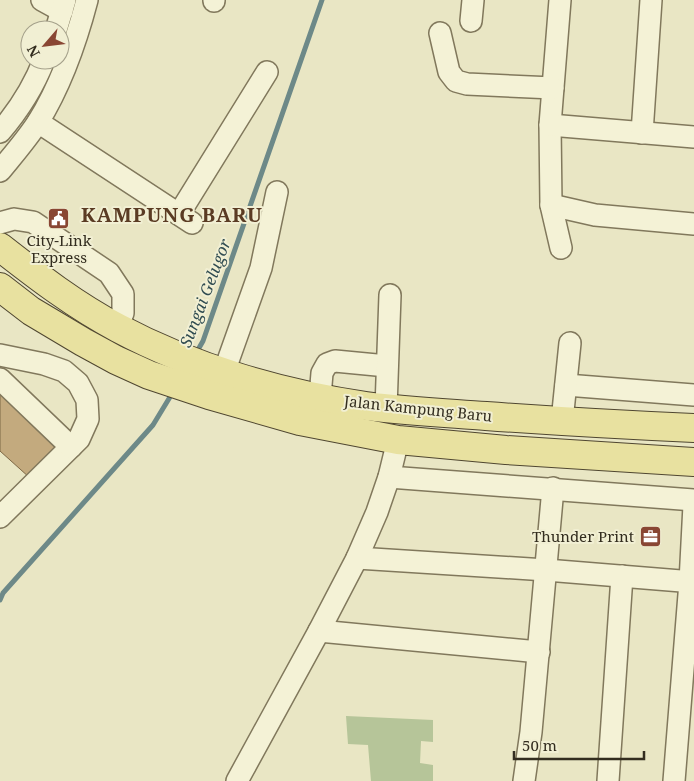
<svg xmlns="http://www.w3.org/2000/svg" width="694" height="781" font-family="'Noto Serif',serif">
<rect width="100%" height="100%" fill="#e9e6c4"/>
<path fill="#b6c599" d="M346,716L433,720V742L421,741L420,763L433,765V781H371L368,745L348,744Z"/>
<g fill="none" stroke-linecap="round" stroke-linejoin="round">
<g stroke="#6d8988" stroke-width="5">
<path d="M195,355L203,341L322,0"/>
<path d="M0,600L3,593L153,425L173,392"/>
</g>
</g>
<path fill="#c3aa7e" stroke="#7d6845" d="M0,385L63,443L30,478L0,451Z"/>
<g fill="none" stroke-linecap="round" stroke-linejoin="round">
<defs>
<g id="minor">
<path d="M42,0L62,11"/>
<path d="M560,0L550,125L551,205L561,248"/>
<path d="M214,1V0"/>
<path d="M471,21L473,0"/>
<path d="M56,30L65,0"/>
<path d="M440,33L449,72L456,81L467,84L553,88"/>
<path d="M38,122L192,223"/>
<path d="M550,125L694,137"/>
<path d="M0,132C18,111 34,86 44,60"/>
<path d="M642,133L651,0"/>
<path d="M0,171C13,155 27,139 38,122C61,85 76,42 87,0"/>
<path d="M551,205L595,215L694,224"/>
<path d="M179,214L267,72"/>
<path d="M0,223L14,219L33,222L109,273L123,294V313L117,328"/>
<path d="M0,355L44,364L64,371L78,383L87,400L88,419L79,439L0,517"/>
<path d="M224,372L261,268L277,192"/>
<path d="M0,379L71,447"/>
<path d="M566,385L694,395"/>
<path d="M320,397L322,373L327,364L335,361L387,366"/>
<path d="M386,408L390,295"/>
<path d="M562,421L570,343"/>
<path d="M389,477L694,500"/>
<path d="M357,558L546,570L694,582"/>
<path d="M319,631L539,652"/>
<path d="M237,781L319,631L357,558L377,512L389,477L398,440"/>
<path d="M524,781L531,732L553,488"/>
<path d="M608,781L622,576"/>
<path d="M674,781L690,582L694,505"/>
</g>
<g id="major">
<path d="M0,247C37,276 76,306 118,328C193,368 282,394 366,406C406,411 446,413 486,416C556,421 625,425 694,428"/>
<path d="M0,287L31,311L83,342L116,360L149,375L209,395L300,421L398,440L506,450L694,462"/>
</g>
</defs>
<use href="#minor" stroke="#81785c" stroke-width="24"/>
<use href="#major" stroke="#4f4630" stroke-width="30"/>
<use href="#minor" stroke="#f4f2d6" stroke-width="21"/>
<use href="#major" stroke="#e8e1a0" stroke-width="28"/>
</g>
<defs>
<symbol id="civic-square" viewBox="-11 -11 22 22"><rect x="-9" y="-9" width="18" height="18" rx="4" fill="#894633" stroke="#f1efd3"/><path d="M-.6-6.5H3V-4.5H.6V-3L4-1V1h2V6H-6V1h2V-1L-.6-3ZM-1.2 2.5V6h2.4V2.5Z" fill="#fff"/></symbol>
<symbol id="office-square" viewBox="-11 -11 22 22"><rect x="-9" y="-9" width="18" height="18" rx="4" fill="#894633" stroke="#f1efd3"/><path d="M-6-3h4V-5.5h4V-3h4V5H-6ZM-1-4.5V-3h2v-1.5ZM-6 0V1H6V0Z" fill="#fff"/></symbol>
</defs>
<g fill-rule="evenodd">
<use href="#civic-square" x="46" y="206" width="25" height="25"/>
<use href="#office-square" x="638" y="524" width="25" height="25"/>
</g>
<g text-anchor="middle" stroke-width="4" stroke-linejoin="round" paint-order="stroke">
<g font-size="15" fill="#332d1f" stroke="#f1efd3">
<text x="59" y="246">City-Link<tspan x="59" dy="17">Express</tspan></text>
<text x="634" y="542" text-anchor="end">Thunder Print</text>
</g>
<g font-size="15" fill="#332d1f" stroke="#f1efd3">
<text transform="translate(418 409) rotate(6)" y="5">Jalan Kampung Baru</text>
</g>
<g font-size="16" font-style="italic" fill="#304c51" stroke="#f1efd3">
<text transform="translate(205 293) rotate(-69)" y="6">Sungai Gelugor</text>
</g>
<g font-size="20" font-weight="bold" letter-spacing="1" fill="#5a3b23" stroke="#f1efd3">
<text x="172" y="222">KAMPUNG BARU</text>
</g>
</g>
<g transform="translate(45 45) rotate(242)"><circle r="24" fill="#f1efd3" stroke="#a5a18b"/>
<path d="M0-4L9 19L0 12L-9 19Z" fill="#894633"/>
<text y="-8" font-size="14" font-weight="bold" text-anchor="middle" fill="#332d1f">N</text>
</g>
<path d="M514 751v8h130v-8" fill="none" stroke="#332d1f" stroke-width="2.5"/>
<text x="522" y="751" font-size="15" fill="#332d1f" stroke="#f1efd3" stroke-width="4" paint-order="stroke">50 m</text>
</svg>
